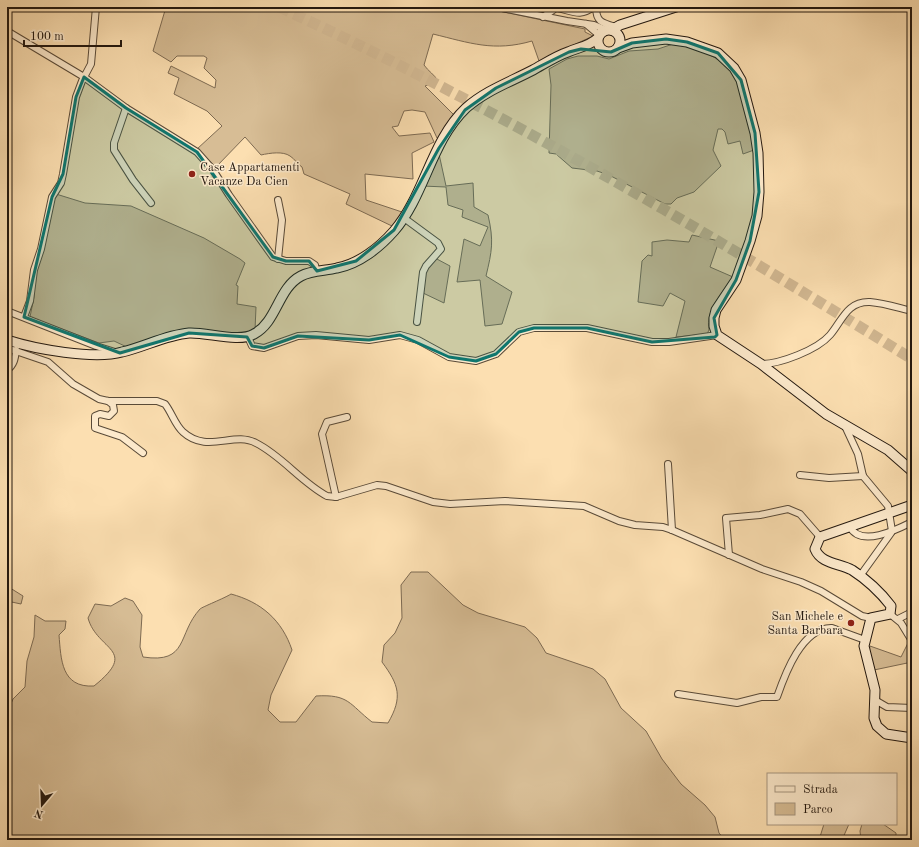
<svg xmlns="http://www.w3.org/2000/svg" width="919" height="847" font-family="'Old Standard TT',serif">
<rect width="100%" height="100%" fill="#fcdfb1"/>
<filter id="stains"><feTurbulence type="fractalNoise" baseFrequency=".005" numOctaves="4"/><feColorMatrix values="0 0 0 0 .2 0 0 0 0 .09 0 0 0 0 .02 0 0 0 .5 -.17"/></filter>
<radialGradient id="worn" r=".72"><stop offset=".6" stop-color="#630" stop-opacity="0"/><stop offset="1" stop-color="#630" stop-opacity=".3"/></radialGradient>
<g fill="#d7bd95" stroke="#7d6a52">
<path d="M166,7H480L585,29V32L593,36L539,61L532,41C494,52 470,43 433,34L424,65C428,71 435,75 438,81L425,86L455,116L439,138H437L425,112L412,110L404,111L398,126L392,127L399,136L430,133L434,142L412,153L413,179L365,174L366,200L402,212L394,227L346,204L350,194L304,174L302,167C297,164 295,159 290,156C283,151 270,153 261,155L245,137L216,167L197,149L222,126L207,111L174,94L179,78L168,73L171,66L215,88L216,80L204,68L207,58L204,56H177L171,62L153,51Z"/>
<path d="M673,44C699,49 724,56 737,81C741,89 743,99 745,108C749,122 752,136 754,150L743,154L740,141L728,144L725,132L722,129H718L713,150L721,166L694,192L677,198L671,204H665L609,175L597,171L572,168L556,154L549,153L551,85L549,69L567,59L578,56H597L609,59L629,51L658,49Z"/>
<path d="M439,154L446,186L473,183L474,207L488,215C494,241 492,251 486,276L512,292L502,324L485,326L480,280L457,282L464,239L480,246L488,227L462,217L463,210L448,205L446,187L422,186Z"/>
<path d="M56,194L85,203L131,206L204,238L240,259L245,263L236,285L238,286L237,304L256,307L255,330L239,334L190,330L129,348L114,341L99,343L30,317L34,297L35,270Z"/>
<path d="M692,235L719,241L710,267L733,277C723,292 705,310 709,330L707,334L676,337L685,301L670,293L663,306L638,302L642,261L648,255L652,256V242L667,240L689,242Z"/>
<path d="M435,258L450,266L444,303L423,293L426,271Z"/>
<path d="M411,572H428L463,605L478,613L525,627L537,638L546,653L593,669L605,679L621,708L646,731L662,759L681,784L705,805L715,817L719,833L725,840H7V706H10L13,699L25,687L27,661L34,637L35,615L45,621H66L65,629L59,635C61,659 61,688 94,686C140,649 97,651 88,618L95,604L111,606L125,598L133,601L142,615L140,647L143,657C189,664 177,634 200,609C202,607 225,598 231,594C261,602 282,620 292,650L271,695L268,710L280,722H296L316,696C349,694 349,704 372,722L388,723C403,697 399,685 382,662L384,645L395,633L402,618L401,585Z"/>
<path d="M7,586L23,596L21,604L7,601Z"/>
<path d="M909,641L912,645V662L874,670L869,652L870,646L901,657Z"/>
<path d="M824,824H849L842,840H819Z"/>
<path d="M862,824H883L896,833V840H861L860,831Z"/>
</g>
<g fill="none" stroke-linecap="round" stroke-linejoin="round">
<path stroke="#d1b791" stroke-width="11" stroke-dasharray="11 5.5" stroke-linecap="butt" d="M279,7C498,108 707,232 912,359"/>
<defs>
<g id="street">
<path d="M497,7L567,21L594,25L606,30"/>
<path d="M596,7C596,22 602,23 616,27"/>
<path d="M543,17L556,8C571,10 580,18 593,7"/>
<path d="M586,24L599,35"/>
<path d="M7,31L84,77L126,108L197,152L213,170L229,195L273,257L286,261H309L315,265L317,272"/>
<path d="M126,108L114,143V150L133,180L151,203"/>
<path d="M404,218L438,243L441,249L426,266L423,272L417,322"/>
<path d="M278,259L282,220L278,200"/>
<path d="M7,311L96,346L115,352"/>
<path d="M24,317L30,301L34,270L41,249L52,197L61,183L63,174L76,97L82,81L91,64L96,7"/>
<path d="M248,337L252,346L264,348L298,336L316,335L369,340L400,335L418,340L449,357L476,361L496,354L519,332L534,328H587L652,342H669L717,335"/>
<path d="M7,348L48,362L73,384L99,399L108,401H157L165,404C172,413 175,425 183,432C207,454 234,431 256,443C282,456 301,482 327,496L336,497L377,485L386,486L433,502L450,504L505,501L584,506L619,521L635,525L663,527L672,530L762,569L801,582L821,591L862,616L871,618"/>
<path d="M761,364C780,364 817,350 830,335C842,321 847,301 870,302C884,303 899,308 912,311"/>
<path d="M7,370C14,365 15,359 16,350"/>
<path d="M108,401L113,405L114,411L109,416L100,414L95,416V428L122,437L143,453"/>
<path d="M845,426L858,454L863,476L888,506L892,531"/>
<path d="M668,464L672,530"/>
<path d="M800,475L829,478L863,476"/>
<path d="M336,497L322,434L327,422L347,417"/>
<path d="M850,527C861,548 898,529 912,522"/>
<path d="M729,555L726,518L760,515L788,509L800,514L820,537"/>
<path d="M860,576L891,533"/>
<path d="M890,614L901,623L912,641"/>
<path d="M898,619L912,612"/>
<path d="M678,694L737,703L761,697H777C785,674 802,627 832,628L865,640"/>
<path d="M875,700L887,707L912,708"/>
</g>
<g id="secondary">
<circle cx="609" cy="41" r="11"/>
<path d="M611,30L620,25L676,7"/>
<path d="M618,48L632,43L666,39L687,42L718,53L734,68L741,80L755,133L758,153L759,192L757,216L750,241L736,280L716,310L714,318V326L717,335L761,364L826,414L888,450L912,471"/>
<path d="M7,340C35,349 94,360 122,352C144,347 166,335 189,333C207,332 239,343 254,334C277,322 278,288 301,276C312,270 326,271 337,268C359,264 380,247 394,231C425,195 431,141 466,108C485,91 510,82 533,70C544,64 556,56 568,52C579,47 588,47 598,38"/>
<path d="M912,505L820,537L815,549C821,564 839,563 852,570C866,579 881,593 891,606L890,614L871,618L864,646L875,690L874,718L877,726L886,734L912,738"/>
</g>
</defs>
<use href="#street" stroke="#594a38" stroke-width="8"/>
<use href="#secondary" stroke="#23180f" stroke-width="11"/>
<use href="#street" stroke="#fdeacc" stroke-width="6"/>
<use href="#secondary" stroke="#fdeacc" stroke-width="9"/>
</g>
<path fill="#0f766e" fill-opacity="0.2" stroke="#0f766e" stroke-width="3" stroke-linejoin="round" d="M666,39L687,42L718,53L741,80L755,133L759,192L750,241L736,280L714,318L717,335L715,337L652,342L587,328H534L519,332L496,354L476,361L449,357L400,335L369,340L298,336L264,348L252,346L247,337L189,333L120,353L24,317L52,197L63,174L76,97L84,77L126,108L197,152L273,257L286,261H309L317,271L356,261L394,230L439,148L465,110L496,88L569,52L581,49L611,52L632,43Z"/>
<g fill="#8f2418" stroke="#fdeacc" stroke-width="1.5">
<circle cx="192" cy="174" r="4"/>
<circle cx="851" cy="623" r="4"/>
</g>
<g text-anchor="middle" stroke-width="3" stroke-linejoin="round" paint-order="stroke">
<g font-size="12" fill="#23180f" stroke="#fdeacc" text-anchor="start">
<text x="200" y="171">Case Appartamenti<tspan x="200" dy="14">Vacanze Da Cien</tspan></text>
<text x="843" y="620" text-anchor="end">San Michele e<tspan x="843" dy="14">Santa Barbara</tspan></text>
</g>
</g>
<rect width="919" height="847" fill="none" stroke="#fcdfb1" stroke-width="24"/>
<rect x="8" y="8" width="903" height="831" fill="none" stroke="#23180f" stroke-width="2"/>
<rect x="12" y="12" width="895" height="823" fill="none" stroke="#23180f"/>
<rect x="767" y="773" width="130" height="52" fill="#fdeacc" stroke="#a69680"/>
<rect x="775" y="786" width="20" height="6" fill="#fdeacc" stroke="#a69680"/>
<text x="803" y="793" font-size="12" fill="#23180f">Strada</text>
<rect x="775" y="803" width="20" height="12" fill="#d7bd95" stroke="#a69680"/>
<text x="803" y="813" font-size="12" fill="#23180f">Parco</text>
<g transform="translate(42 805) rotate(199)" stroke="#fdeacc" stroke-width="3" paint-order="stroke">
<path d="M0-3L7 15L0 10L-7 15Z" fill="#23180f"/>
<text y="-6" font-size="11" font-weight="bold" text-anchor="middle" fill="#23180f">N</text>
</g>
<path d="M24 40v6h97v-6" fill="none" stroke="#23180f" stroke-width="2"/>
<text x="30" y="40" font-size="12" fill="#23180f" stroke="#fdeacc" stroke-width="3" paint-order="stroke">100 m</text>
<rect width="100%" height="100%" filter="url(#stains)"/>
<rect width="100%" height="100%" fill="url(#worn)"/>
</svg>
